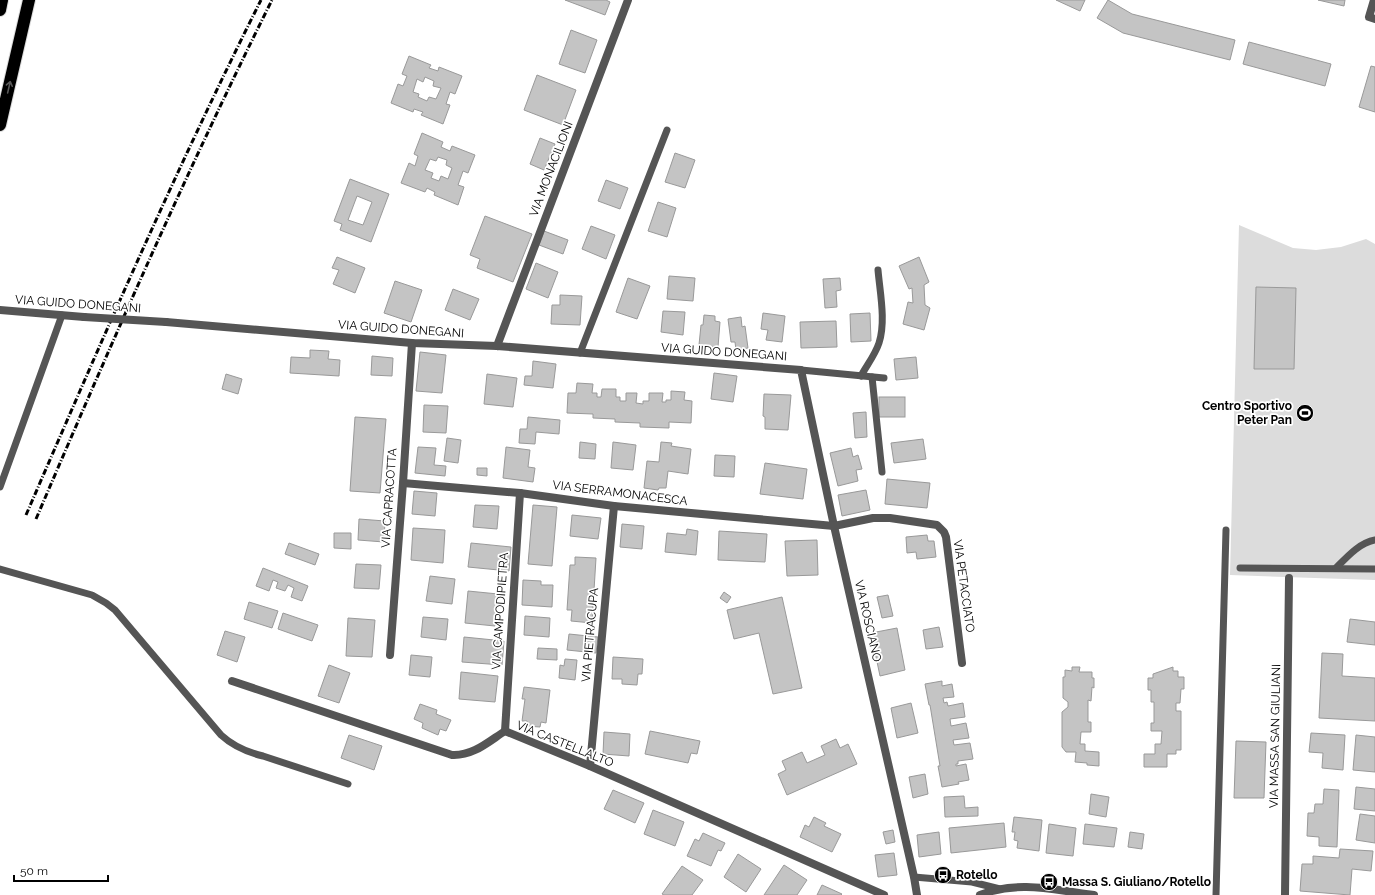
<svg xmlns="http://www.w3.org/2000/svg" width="1375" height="895" font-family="Raleway,sans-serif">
<rect width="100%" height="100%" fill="#fff"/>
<path fill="#dcdcdc" d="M1239,225L1293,248L1316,250L1341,247L1366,239L1375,244V580L1230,575Z"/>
<g fill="#c4c4c4" stroke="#999" fill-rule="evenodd">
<path d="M565,0H606L610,2L605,15Z"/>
<path d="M1056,0H1085L1080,11Z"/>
<path d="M1108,0L1132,14L1235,40L1230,60L1123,33L1097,18Z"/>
<path d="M1318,0H1345L1344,6Z"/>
<path d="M571,30L597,40L585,73L559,64Z"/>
<path d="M1249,42L1331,64L1325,86L1243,64Z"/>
<path d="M409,56L431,65L429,68L438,71L439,67L462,76L455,94L450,92L446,104L450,105L443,124L421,115L423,112L414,109L413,112L391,103L398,84L403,86L407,76L402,74ZM425,77L434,81L433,86L441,88L436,99L429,97L427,101L418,97L419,94L413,92L417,79L423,82Z"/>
<path d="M1371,66L1375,67V112L1359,107Z"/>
<path d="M537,75L576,90L563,125L524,110Z"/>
<path d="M422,133L443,142L441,147L450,151L452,146L475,155L468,173L463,171L458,185L464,187L458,205L434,195L435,192L427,188L425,192L401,183L409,163L415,166L418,156L414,154ZM438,157L447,160L446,165L452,168L448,179L441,176L439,181L431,178L433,173L425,170L430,159L436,161Z"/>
<path d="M540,138L555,144L544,170L530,164Z"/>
<path d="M675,153L695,160L685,188L665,182Z"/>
<path d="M350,179L389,194L371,242L340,230L342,224L334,221ZM357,196L372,202L363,225L348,220Z"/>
<path d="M606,180L628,188L620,209L598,201Z"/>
<path d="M658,202L676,208L667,237L648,231Z"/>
<path d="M485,216L532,234L513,282L477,268L480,259L470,255Z"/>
<path d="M591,226L615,235L606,259L582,249Z"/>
<path d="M544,231L568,240L563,254L539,245Z"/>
<path d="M337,257L365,268L355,293L333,284L339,270L332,268Z"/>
<path d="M919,257L929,282L924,285L925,305L930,308L924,330L903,324L908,302L913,303L912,288L909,289L899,266Z"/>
<path d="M536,263L558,272L548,298L526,289Z"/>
<path d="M669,276L695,278L693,301L667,299Z"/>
<path d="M628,278L650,286L637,319L616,312Z"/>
<path d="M840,278L841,290L836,291L837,307L825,308L823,279Z"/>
<path d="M395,281L422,290L411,322L384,313Z"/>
<path d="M1256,287L1296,288L1294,369H1254Z"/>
<path d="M453,289L479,299L470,320L445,310Z"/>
<path d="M560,295L582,296L580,325L551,324L552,305H560Z"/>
<path d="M663,311L685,312L683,335L661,332Z"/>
<path d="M763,313L785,316L782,342L766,340L768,330L761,329Z"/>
<path d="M870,313L871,341L851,342L850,314Z"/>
<path d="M704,315L715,316V321L720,322L718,347L699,345L701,325H703Z"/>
<path d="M741,317L742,327L745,326L748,348L736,350L735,342H731L728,319Z"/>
<path d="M836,321L837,347L801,348L800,322Z"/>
<path d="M310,350L329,351L328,359L340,360L339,376L290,373L291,357L310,358Z"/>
<path d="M420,352L446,355L442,393L416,391Z"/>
<path d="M372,356L393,358L392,376L371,375Z"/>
<path d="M916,357L918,378L896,380L894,359Z"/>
<path d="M533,361L556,364L553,388L524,385L525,376H532Z"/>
<path d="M714,373L737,376L733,402L711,399Z"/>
<path d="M226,374L242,379L238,394L222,389Z"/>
<path d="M487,374L517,378L513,407L484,404Z"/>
<path d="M577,383L593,384L592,393H597V397H601L602,389H616V397H620V401H626V393H637L636,403L643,404V401H649V393H663L662,402H666V400H671V391L685,392L684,400L692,401L691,423L669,422V428L640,427V423L615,422V419L593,418V414L567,413L568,393H576Z"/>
<path d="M764,394L791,395L788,430L765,429V417L763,416Z"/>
<rect x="879" y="397" width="26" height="20"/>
<path d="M424,405L448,406L446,433L423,432Z"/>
<path d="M866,412L867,437L855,438L853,413Z"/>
<path d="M355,417L386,419L380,493L350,491Z"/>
<path d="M528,417L560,420L559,434L536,432L535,444L519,443L520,429H527Z"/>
<path d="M447,438L461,440L458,463L444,461Z"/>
<path d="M923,439L926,459L894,463L891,443Z"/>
<path d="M580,442L596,444L595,459L579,458Z"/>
<path d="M613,442L636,445L633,470L611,468Z"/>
<path d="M661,442L672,443L671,446L691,449L688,474L668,471L666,488H659L658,490L644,488L647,461L659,462Z"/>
<path d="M418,447L436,448L434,465L446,466L445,476L415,473Z"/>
<path d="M506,447L530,450L528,467L535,468L533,482L503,478Z"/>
<path d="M851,448L853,457L858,455L862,469L856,470L858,481L838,486L830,453Z"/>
<path d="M715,455L735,456L734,477L714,476Z"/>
<path d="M765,463L807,469L803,499L760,494Z"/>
<path d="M477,468H487V476L477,475Z"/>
<path d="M887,479L930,483L927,508L885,504Z"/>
<path d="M866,490L870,510L842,516L838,495Z"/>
<path d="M414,491L437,493L435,516L412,514Z"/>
<path d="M475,505L499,506L497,529L473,527Z"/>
<path d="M533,505L557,507L552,566L528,564Z"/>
<path d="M572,515L601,518L598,539L570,536Z"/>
<path d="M359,519L385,521L384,542L358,540Z"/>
<path d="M622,524L644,526L642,549L620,547Z"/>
<path d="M413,528L445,530L443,563L411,560Z"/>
<path d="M687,529L698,531L696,555L665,552L667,533L686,535Z"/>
<path d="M719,531L767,534L765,562L718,560Z"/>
<path d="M334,533H351V549L334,548Z"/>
<path d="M927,535L928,541H934L936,557L917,559L916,552L907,553L906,537Z"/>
<path d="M817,540L818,575L787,576L785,541Z"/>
<path d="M289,543L319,554L315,565L285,554Z"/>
<path d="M471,543L511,547L509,571L468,567Z"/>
<path d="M575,557L596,558L592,623L571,621L572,610H567L570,565H575Z"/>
<path d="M356,564L381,565L379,589L354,588Z"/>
<path d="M263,568L308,586L302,601L291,597L294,588L288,585L285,591L276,588L278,582L273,580L269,591L256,586Z"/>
<path d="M430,576L455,579L452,604L426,601Z"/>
<path d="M523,580L541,581V585H553L552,607L522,605Z"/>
<path d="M468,591L498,594L495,626L465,623Z"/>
<path d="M724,592L731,597L727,603L720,598Z"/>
<path d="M888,595L893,616L882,618L877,597Z"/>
<path d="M782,597L802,688L773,694L759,633L734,639L727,610Z"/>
<path d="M249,602L278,611L272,628L244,619Z"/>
<path d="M283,613L318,625L312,641L278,629Z"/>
<path d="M525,616L550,618L549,637L524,635Z"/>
<path d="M423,617L448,619L446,640L421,637Z"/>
<path d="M348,618L375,620L372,657L346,656Z"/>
<path d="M1350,619L1375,622V645L1347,642Z"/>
<path d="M939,627L943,647L926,649L923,630Z"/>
<path d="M897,628L905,670L880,676L871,633Z"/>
<path d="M225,631L245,637L237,662L217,655Z"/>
<path d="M569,634L598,637L596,653L567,650Z"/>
<path d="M464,637L504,641L502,665L462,662Z"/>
<path d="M538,648L557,649V660L537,659Z"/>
<path d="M1322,653L1343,654L1342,676L1375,678V721L1319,718Z"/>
<path d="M411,655L432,657L430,677L409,675Z"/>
<path d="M613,657L643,659L642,674H638L637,685L622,684V679H612Z"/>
<path d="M565,659L577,660L575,680L559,678L560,665L564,666Z"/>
<path d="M329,665L350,673L339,703L318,696Z"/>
<path d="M1072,667H1080L1079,672H1092V678H1094V688L1092,687L1091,701L1088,700V722H1091V732H1081L1080,744H1085V751L1099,752V766L1087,765V763L1075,762L1076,752H1066L1062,747V712L1068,707V702L1063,698V677H1065V670L1072,671Z"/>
<path d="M1173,667V671H1178V677H1184V689H1181L1180,703H1176V711H1181V750H1176V754H1167V767H1144V754H1155V744H1161L1162,731H1151V723H1154V702H1151V690H1148V678H1153V674Z"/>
<path d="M461,672L498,676L495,702L459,699Z"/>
<path d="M942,681V686L952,684L954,697L943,698L944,703L947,702L948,706L963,703L965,717L950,719L951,726L966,723L969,738L953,740L954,745L970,743L973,759L958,761V764H956V766L966,764L969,780L958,782L959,784L942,787L938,766H940L930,705H929L925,684Z"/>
<path d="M524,687L550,690L546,723L541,722L540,727L526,726L527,721H522L525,699H522Z"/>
<path d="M911,703L918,733L897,738L891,708Z"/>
<path d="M420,704L437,710L436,714L451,720L446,731L440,729L438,735L422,728L423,723L414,719Z"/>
<path d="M650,731L700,741L697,754L691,753L688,763L645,754Z"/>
<path d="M604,732L630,734L629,756L603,754Z"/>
<path d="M1311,733L1345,735L1343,770L1322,768L1323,753L1309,752Z"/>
<path d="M349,735L382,746L374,770L341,758Z"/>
<path d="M1356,735L1375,737V772L1353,770Z"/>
<path d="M836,739L840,748L848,744L857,764L787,795L778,774L786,770L782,761L802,752L807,763L825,755L821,746Z"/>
<path d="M1236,741L1266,742L1264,798H1234Z"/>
<path d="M925,774L928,794L913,798L909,777Z"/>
<path d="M1356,787L1375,789V811L1354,809Z"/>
<path d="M1324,789L1339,790L1337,847L1319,846V837L1307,836L1308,813H1314L1315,804H1323Z"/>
<path d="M613,790L644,803L635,823L604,809Z"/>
<path d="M1091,794L1109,797L1106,817L1089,814Z"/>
<path d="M964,796L965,808L978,807V816L945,817L944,797Z"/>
<path d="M653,810L684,822L675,846L644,834Z"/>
<path d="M1360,814L1375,816V843L1356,840Z"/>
<path d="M814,817L826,823L824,826L841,834L832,852L800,837L805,825L809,827Z"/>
<path d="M1014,817L1042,820L1039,851L1017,848L1018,841L1014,840L1015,832H1012Z"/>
<path d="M1004,823L1006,847L951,853L949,828Z"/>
<path d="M1049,824L1076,828L1073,856L1046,853Z"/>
<path d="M1085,824L1117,828L1114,847L1083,844Z"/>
<path d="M893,830L895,842L886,844L883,832Z"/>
<path d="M939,832L941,854L919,857L917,835Z"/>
<path d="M1130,832L1144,834L1142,849L1128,847Z"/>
<path d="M703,833L725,843L721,851L718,850L711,866L687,856L695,839L699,841Z"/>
<path d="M1340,849L1373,851L1371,871L1352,869L1350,895L1300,891L1302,864H1313V856L1339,858Z"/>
<path d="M894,853L897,875L878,877L875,855Z"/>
<path d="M738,854L761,869L746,892L724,877Z"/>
<path d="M784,865L807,880L797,895H764Z"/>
<path d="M682,866L703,880L692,895H664L662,894Z"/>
<path d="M822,885L842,894L841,895H817Z"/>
</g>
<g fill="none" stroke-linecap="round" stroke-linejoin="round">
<defs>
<g id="motorway">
<path d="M0,10L2,0"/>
<path d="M0,125L29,0"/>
</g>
</defs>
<use href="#motorway" stroke="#dbdbdb" stroke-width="14"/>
<g stroke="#555" stroke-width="7">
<path d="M580,353L667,130"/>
<path d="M801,370L884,378"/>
<path d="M861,376C867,365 875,355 879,343C886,321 880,293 878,270"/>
<path d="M872,377L882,472"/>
<path d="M0,487L62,315"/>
<path d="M1240,568L1375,569"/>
<path d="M1336,568C1347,557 1359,543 1375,540"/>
<path d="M0,569L92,595L106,603L115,610L221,735C233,746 246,752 263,756L348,784"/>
<path d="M914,877L972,882L1000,889"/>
<path d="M1216,895L1226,530"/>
</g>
<g stroke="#555" stroke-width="8">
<path d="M1374,0L1369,17L1375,19"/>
<path d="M0,310L84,317"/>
<path d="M166,322L412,343L497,346L801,370L834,526L914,877L917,895"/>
<path d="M497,346L628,0"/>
<path d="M403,483L520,493L614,506L834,526L873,518H890L937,525L944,532L946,537L962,663"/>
<path d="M390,655L403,483L412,343"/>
<path d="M232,681L452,755C473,756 488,742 505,731L590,766L884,895"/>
<path d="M505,731L520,493"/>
<path d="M590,766L614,506"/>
<path d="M1285,895L1289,578"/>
</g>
<path stroke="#555" stroke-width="8" d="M980,895C1017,880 1055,890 1094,895"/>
<use href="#motorway" stroke="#000" stroke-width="12"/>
<g stroke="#000" stroke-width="3" stroke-dasharray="6 2 1 2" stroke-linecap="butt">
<path d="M26,515C101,342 176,169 261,0"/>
<path d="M36,519C111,344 187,170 272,0"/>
</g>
<path stroke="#555" stroke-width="8" d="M84,317L166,322"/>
</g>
<defs><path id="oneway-shaft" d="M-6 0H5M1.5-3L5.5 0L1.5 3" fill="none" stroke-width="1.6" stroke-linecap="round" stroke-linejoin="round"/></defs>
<use stroke="#595959" href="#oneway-shaft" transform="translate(9 87) rotate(-77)"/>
<defs>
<symbol id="stadium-disc" viewBox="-11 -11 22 22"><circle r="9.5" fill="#000" stroke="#fff"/><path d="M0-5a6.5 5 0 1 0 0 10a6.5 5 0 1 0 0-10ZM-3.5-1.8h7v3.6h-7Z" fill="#fff"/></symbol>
<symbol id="bus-disc" viewBox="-11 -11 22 22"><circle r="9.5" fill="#000" stroke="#fff"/><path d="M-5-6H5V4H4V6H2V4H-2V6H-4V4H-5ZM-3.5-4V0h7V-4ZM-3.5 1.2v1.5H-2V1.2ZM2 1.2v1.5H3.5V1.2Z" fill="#fff"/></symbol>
</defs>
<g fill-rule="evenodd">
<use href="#stadium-disc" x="1295" y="403" width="20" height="20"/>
<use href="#bus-disc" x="933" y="865" width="20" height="20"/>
<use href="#bus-disc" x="1039" y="872" width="20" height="20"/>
</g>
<g text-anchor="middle" stroke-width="3.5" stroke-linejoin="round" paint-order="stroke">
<g font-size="12" fill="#000" stroke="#fff">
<text transform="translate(551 169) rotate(-69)" y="4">VIA MONACILIONI</text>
<text transform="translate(78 304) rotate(4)" y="4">VIA GUIDO DONEGANI</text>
<text transform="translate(401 329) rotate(4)" y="4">VIA GUIDO DONEGANI</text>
<text transform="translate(724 352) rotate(4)" y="4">VIA GUIDO DONEGANI</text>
<text transform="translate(620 493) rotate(7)" y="4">VIA SERRAMONACESCA</text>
<text transform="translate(389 498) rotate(-86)" y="4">VIA CAPRACOTTA</text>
<text transform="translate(964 586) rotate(82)" y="4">VIA PETACCIATO</text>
<text transform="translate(500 611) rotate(-86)" y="4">VIA CAMPODIPIETRA</text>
<text transform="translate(868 621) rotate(77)" y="4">VIA ROSCIANO</text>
<text transform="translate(590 635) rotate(-85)" y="4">VIA PIETRACUPA</text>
<text transform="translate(1275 736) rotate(-89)" y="4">VIA MASSA SAN GIULIANI</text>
<text transform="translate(565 744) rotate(22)" y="4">VIA CASTELLALTO</text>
</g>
<g font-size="12" font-weight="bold" fill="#000" stroke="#fff" text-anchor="start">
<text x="1292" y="410" text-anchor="end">Centro Sportivo<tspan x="1292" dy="14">Peter Pan</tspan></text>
<text x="956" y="879">Rotello</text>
<text x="1062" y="886">Massa S. Giuliano/Rotello</text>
</g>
</g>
<path d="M14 875v6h94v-6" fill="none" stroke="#000000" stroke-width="2"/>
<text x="20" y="875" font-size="12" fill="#000000" stroke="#ffffff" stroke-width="3" paint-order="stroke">50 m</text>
</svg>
